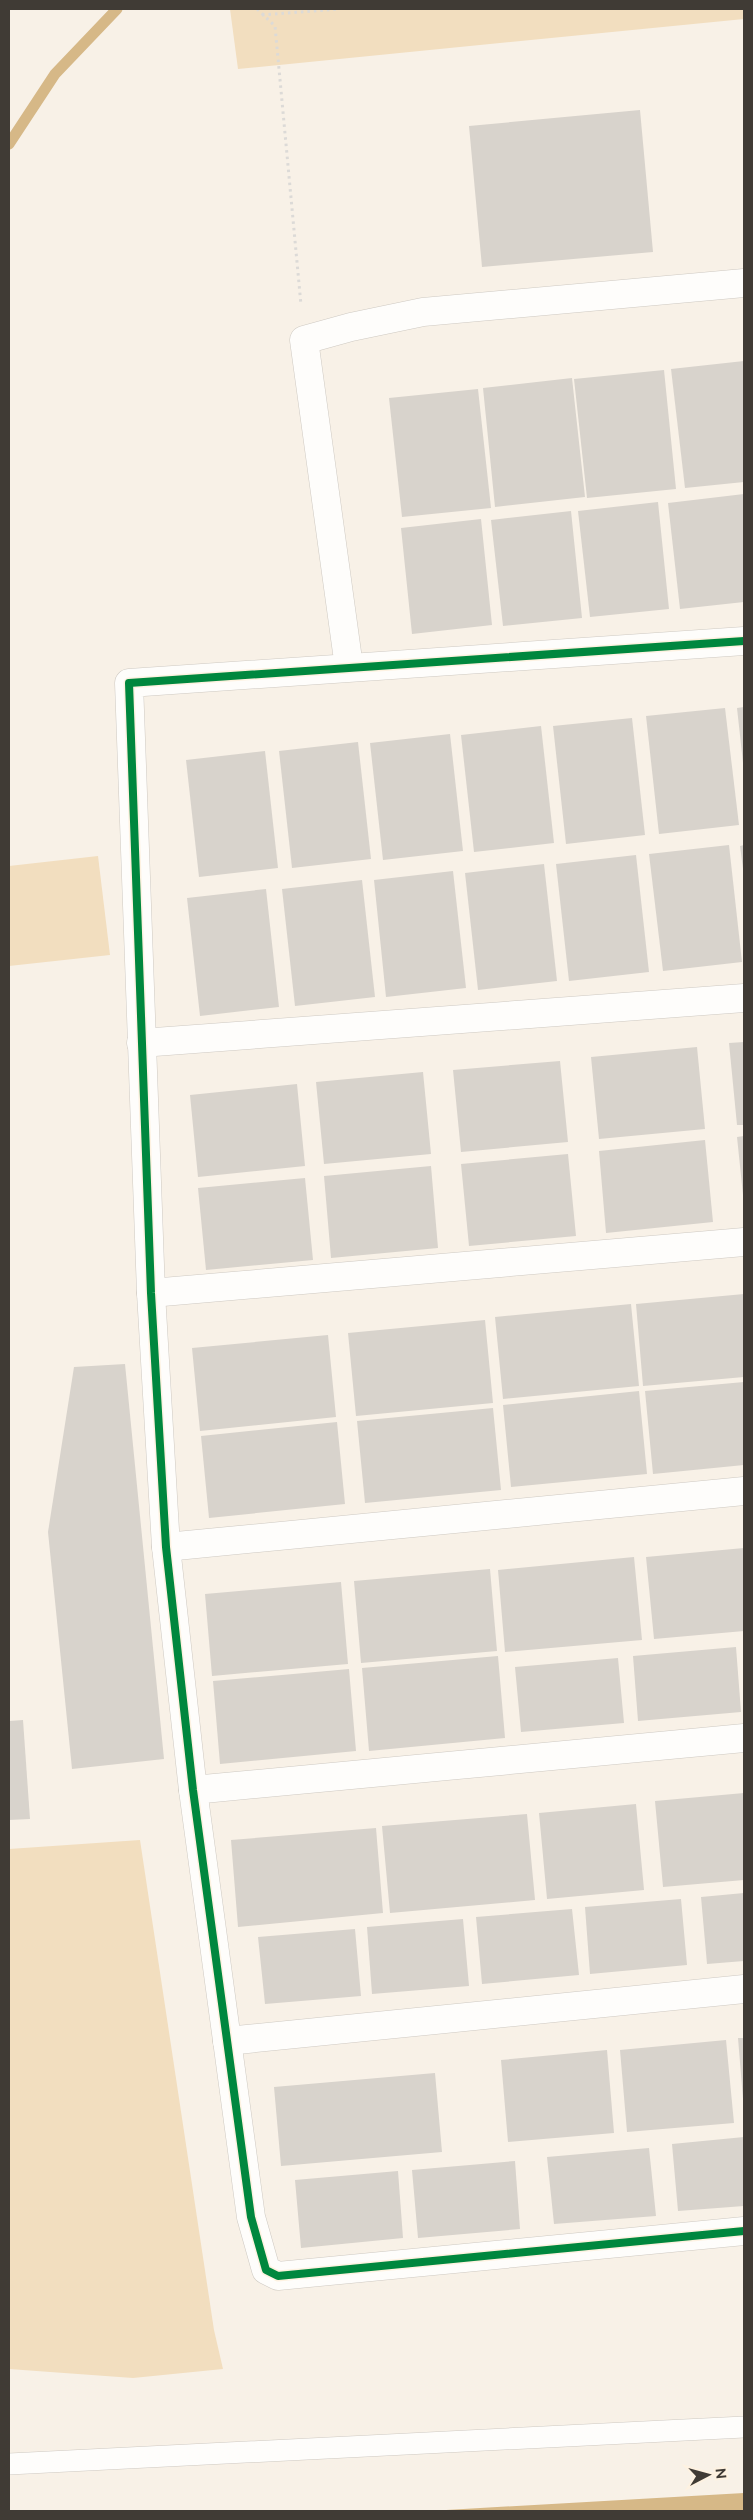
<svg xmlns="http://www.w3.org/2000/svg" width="753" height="2520" font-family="Raleway,sans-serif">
<rect width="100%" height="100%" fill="#f8f1e7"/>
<g fill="#f2debf">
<path d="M230,9H744V19L238,69Z"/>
<path d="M98,856L110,955L9,966V866Z"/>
<path d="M140,1840L214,2330L223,2369L133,2378L9,2369V1849Z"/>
</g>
<path fill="#d6b887" d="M744,2493V2511H429Z"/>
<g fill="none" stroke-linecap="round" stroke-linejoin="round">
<path stroke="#d6b887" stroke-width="11" d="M9,144L55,74L117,9"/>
</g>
<g fill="#d8d3cc">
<path d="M640,110L653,252L482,267L469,126Z"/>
<path d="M744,361V482L685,488L671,369Z"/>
<path d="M664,370L676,489L587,498L574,379Z"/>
<path d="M572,378L585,497L495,507L483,388Z"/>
<path d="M478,389L491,508L402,517L389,398Z"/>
<path d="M744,494V602L680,609L668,503Z"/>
<path d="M658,502L669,609L590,617L578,511Z"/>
<path d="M571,511L582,618L503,626L491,520Z"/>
<path d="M481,519L492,625L412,634L401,528Z"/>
<path d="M744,707V763H743L737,708Z"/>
<path d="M725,708L739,825L659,834L646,716Z"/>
<path d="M632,718L645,835L566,844L553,726Z"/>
<path d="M541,726L554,843L474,852L461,735Z"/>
<path d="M450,734L463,851L383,860L370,743Z"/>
<path d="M358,742L371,859L292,868L279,751Z"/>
<path d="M265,751L278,868L199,877L186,760Z"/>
<path d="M729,845L742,962L663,971L649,854Z"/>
<path d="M744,845V869H743L740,846Z"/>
<path d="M636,855L649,972L569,981L556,864Z"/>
<path d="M544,864L557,981L478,990L465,873Z"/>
<path d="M453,871L466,988L386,997L374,880Z"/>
<path d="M362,880L375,997L295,1006L282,889Z"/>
<path d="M266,889L279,1007L200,1016L187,898Z"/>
<path d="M744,1042V1125H737L729,1043Z"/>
<path d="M697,1047L705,1129L599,1139L591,1057Z"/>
<path d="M560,1061L568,1142L461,1152L453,1070Z"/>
<path d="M423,1072L431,1154L324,1164L316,1082Z"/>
<path d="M297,1084L305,1166L198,1177L190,1095Z"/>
<path d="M744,1136V1195H743L737,1137Z"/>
<path d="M705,1140L713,1222L606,1233L599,1151Z"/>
<path d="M568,1154L576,1236L469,1246L461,1164Z"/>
<path d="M431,1166L438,1248L331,1258L324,1176Z"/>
<path d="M305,1178L313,1260L206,1270L198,1188Z"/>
<path d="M744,1294V1377L643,1386L636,1304Z"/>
<path d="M631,1304L639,1386L503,1399L495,1317Z"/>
<path d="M485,1320L493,1403L356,1416L348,1333Z"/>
<path d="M328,1335L336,1417L200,1431L192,1348Z"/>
<path d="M125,1364L164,1759L72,1769L48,1532L74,1367Z"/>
<path d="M744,1382V1465L653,1474L645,1391Z"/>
<path d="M639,1391L647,1474L511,1487L503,1405Z"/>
<path d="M493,1408L501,1490L365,1503L357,1421Z"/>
<path d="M337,1422L345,1504L209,1518L201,1436Z"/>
<path d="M744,1548V1631L654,1639L646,1557Z"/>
<path d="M634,1557L642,1640L505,1652L498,1570Z"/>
<path d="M490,1569L497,1651L361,1663L354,1581Z"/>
<path d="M341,1582L348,1664L212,1676L205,1594Z"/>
<path d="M736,1647L741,1712L638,1721L633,1656Z"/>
<path d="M498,1656L505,1738L369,1751L362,1668Z"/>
<path d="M618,1658L624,1723L521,1732L515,1667Z"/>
<path d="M349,1669L356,1751L220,1764L213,1681Z"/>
<path d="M23,1720L30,1819L9,1820V1721Z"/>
<path d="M744,1793V1880L663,1887L655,1801Z"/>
<path d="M636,1804L644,1890L547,1899L539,1813Z"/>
<path d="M527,1814L535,1900L390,1913L382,1826Z"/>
<path d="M376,1828L383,1913L238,1927L231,1840Z"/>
<path d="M744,1893V1961L707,1964L701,1897Z"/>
<path d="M681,1899L687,1965L590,1974L585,1907Z"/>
<path d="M572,1909L579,1975L482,1984L476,1917Z"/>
<path d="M463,1919L469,1986L372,1994L367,1927Z"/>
<path d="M355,1929L361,1996L265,2004L258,1937Z"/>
<path d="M738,2038H744V2099H743Z"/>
<path d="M726,2040L734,2123L627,2132L620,2050Z"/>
<path d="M607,2050L614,2133L508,2142L501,2060Z"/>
<path d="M435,2073L442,2152L281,2166L274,2087Z"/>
<path d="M744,2137V2206L678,2211L672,2144Z"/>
<path d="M649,2148L656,2216L554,2224L547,2157Z"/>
<path d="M515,2161L520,2229L418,2238L412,2170Z"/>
<path d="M398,2171L403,2238L301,2248L295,2180Z"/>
</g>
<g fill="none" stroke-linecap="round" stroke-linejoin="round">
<defs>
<path id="lane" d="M9,2464L744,2427"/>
<g id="street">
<path d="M744,641L129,683L151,1293L166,1547L193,1790L251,2217L266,2270L278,2276L744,2231"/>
<path d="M349,667L304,340L351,327L423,312L744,283"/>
<path d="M141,1043L744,998"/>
<path d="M151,1293L744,1242"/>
<path d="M166,1547L744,1491"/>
<path d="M193,1790L744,1738"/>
<path d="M227,2041L744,1989"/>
</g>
</defs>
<use href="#lane" stroke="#cec9c2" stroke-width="22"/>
<use href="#street" stroke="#cec9c2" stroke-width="29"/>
<g stroke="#dcdad7" stroke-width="3" stroke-dasharray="2.5 4" stroke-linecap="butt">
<path d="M257,9L275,26L301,305"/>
<path d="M262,15L339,9"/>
</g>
<use href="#lane" stroke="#fefdfb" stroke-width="21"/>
<use href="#street" stroke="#fefdfb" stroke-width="28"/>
<defs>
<path id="cycleway" d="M744,641L129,683L151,1293L166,1547L193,1790L251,2217L266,2270L278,2276L744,2231"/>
</defs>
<use href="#cycleway" stroke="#fef2e1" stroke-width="11"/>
<use href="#cycleway" stroke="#00873e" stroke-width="8"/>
</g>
<rect width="753" height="2520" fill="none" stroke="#403b35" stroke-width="20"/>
<g transform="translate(708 2475) rotate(84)" stroke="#fef2e1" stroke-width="4" paint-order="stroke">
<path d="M0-4L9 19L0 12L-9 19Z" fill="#403b35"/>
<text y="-8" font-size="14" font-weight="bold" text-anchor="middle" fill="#403b35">N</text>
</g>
</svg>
